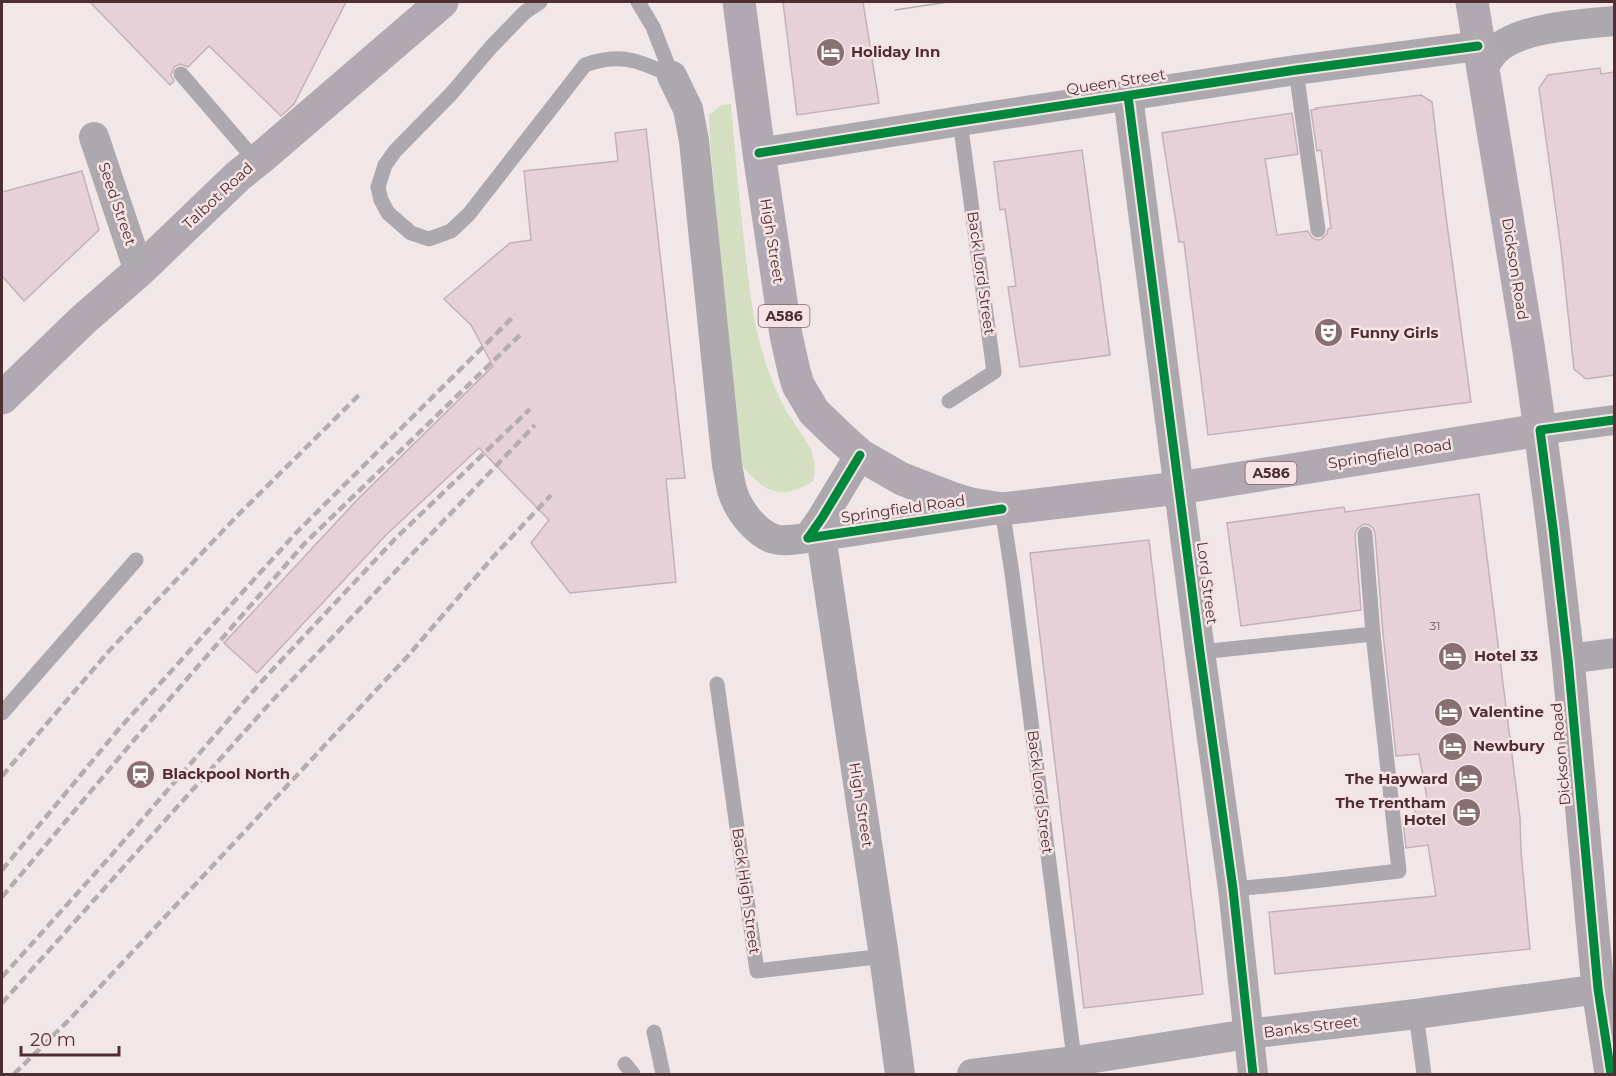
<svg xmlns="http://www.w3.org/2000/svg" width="1616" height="1076" font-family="Montserrat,sans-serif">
<rect width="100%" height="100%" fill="#f1e7e8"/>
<path fill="#d3dfc0" d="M731,104C735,155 740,207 746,258C750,293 754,328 765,361C769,375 781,403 789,415C803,439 820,451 813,481C780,503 760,490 739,461L710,141L709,115L721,105Z"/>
<g fill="#e6d1d8" stroke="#c3b1b8" stroke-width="1.5">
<path d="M90,2H346L294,104L281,116L209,46L188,67L180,64L174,67L171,75L174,81L170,85Z"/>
<path d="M783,2H863L879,103L797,115Z"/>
<path d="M1600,68L1601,74L1614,72V375L1586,379L1574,369L1561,248L1539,88L1548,75Z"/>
<path d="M1421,95L1432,102L1445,209L1471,402L1208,435L1184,242H1179L1162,133L1292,113L1298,154L1265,159L1277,235L1308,231L1310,235L1314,239L1320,240L1327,234L1328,229L1331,228L1321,150L1317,151L1311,110L1317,109L1316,108Z"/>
<path d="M646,129L685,478L666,479L676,582L570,593L531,543L549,520L479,448L386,535L257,673L224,643L357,500L493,366L471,325L444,299L510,243L531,240L524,171L618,161L615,133Z"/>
<path d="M1082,150L1110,355L1020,367L1008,287L1016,286L1005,209L1000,210L994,162Z"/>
<path d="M82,171L99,230L24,301L2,276V192Z"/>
<path d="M1479,494L1520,818L1521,852L1530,949L1275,974L1269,912L1436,896L1428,845L1406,848L1403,821L1416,819L1414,806L1428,804L1419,754L1396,756L1383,633L1375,533L1373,528L1369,525L1364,524L1357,529L1355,534L1361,610L1241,626L1227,523L1344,507L1345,512Z"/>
<path d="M1149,540L1203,994L1084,1008L1030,553Z"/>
</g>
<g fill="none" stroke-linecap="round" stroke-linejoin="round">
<g stroke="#ada7ae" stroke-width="15">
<path d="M540,2L525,12L491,47L451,94L395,151L385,165L378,187L381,200L388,213L411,233L429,239L451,231L469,214L585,65C620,52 640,61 672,76"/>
<path d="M638,2L653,27L672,76"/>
<path d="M1296,70L1318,230"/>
<path d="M181,74L256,161"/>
<path d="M949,401L994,372L960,121"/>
<path d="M1002,509L1012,573L1075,1066"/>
<path d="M1200,652L1373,634"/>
<path d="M717,684L757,971L884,956"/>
<path d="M2,713L136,560"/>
<path d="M1233,889L1287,884L1399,871L1373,634L1365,534"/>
<path d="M1416,1014L1424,1074"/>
<path d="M654,1032L663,1074"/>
<path d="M625,1064L633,1074"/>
</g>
<g stroke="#ada7ae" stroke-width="30">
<path d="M1482,68C1487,62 1491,55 1496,50C1520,27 1583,24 1614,21"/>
<path d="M672,76L688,109L694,141L727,465C729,474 730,484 733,493C739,511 756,533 774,539C784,542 797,539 808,538L993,510"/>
<path d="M1128,96L1200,652L1233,889L1253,1074"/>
<path d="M94,137L139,271"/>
<path d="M759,153L960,121L1296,70L1478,46"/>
<path d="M1540,430L1614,420"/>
<path d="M821,536L884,956L900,1074"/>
<path d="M808,538L822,518L860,455"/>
<path d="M1568,659L1614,653"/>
<path d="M972,1074L1075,1061L1248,1034L1416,1014L1614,987"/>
</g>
<path stroke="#ada6ad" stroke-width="33" d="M1540,430L1553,528L1568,659L1598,989L1611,1074"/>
<g stroke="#b1a9b1" stroke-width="33">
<path d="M739,2L759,153L786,335L794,371L798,385L814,412L839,436L860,455L902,479L951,498L971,504L1002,509L1179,488L1540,430L1529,351L1472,2"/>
<path d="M2,398L84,319L139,271L238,176L263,156L442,2"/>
</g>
<path stroke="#b5acb0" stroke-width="1.5" d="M895,10L948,2"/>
<g stroke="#b5acb0" stroke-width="4.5" stroke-dasharray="9 4.5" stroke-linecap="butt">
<path d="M2,776L109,651L237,516L361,393"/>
<path d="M2,870L118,730L296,533L515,315"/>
<path d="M2,897L134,740L304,544L520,335"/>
<path d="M2,977L108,859L262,681L395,539L530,409"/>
<path d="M2,1003L271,702L535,425"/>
<path d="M14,1074L70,1019L407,657L493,557L551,495"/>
</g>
<defs>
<g id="cycleway">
<path d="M1128,96L1200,652L1233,889L1253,1074"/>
<path d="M759,153L960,121L1296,70L1478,46"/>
<path d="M808,538L1002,509"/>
<path d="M808,538L822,518L860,455"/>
<path d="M1611,1074L1598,989L1568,659L1553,528L1540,430L1614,420"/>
</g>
</defs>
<use href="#cycleway" stroke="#f5e3e5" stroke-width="13"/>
<use href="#cycleway" stroke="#00873e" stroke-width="9"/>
</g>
<defs>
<symbol id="hotel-disc" viewBox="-11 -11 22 22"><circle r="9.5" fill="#876f72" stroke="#f5e3e5"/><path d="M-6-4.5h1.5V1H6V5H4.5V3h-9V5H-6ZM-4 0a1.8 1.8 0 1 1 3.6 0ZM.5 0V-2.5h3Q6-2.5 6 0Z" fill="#fff"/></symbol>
<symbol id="theatre-disc" viewBox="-11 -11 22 22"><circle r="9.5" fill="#876f72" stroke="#f5e3e5"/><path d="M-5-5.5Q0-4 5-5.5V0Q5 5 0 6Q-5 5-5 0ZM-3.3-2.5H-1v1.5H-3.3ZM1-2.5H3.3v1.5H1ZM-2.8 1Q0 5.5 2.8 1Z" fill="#fff"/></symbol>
<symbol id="station-disc" viewBox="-11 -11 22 22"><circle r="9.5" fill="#876f72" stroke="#f5e3e5"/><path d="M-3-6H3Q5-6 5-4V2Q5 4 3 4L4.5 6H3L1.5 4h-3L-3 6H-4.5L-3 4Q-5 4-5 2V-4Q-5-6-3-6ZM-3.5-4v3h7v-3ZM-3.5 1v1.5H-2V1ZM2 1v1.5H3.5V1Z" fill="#fff"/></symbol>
</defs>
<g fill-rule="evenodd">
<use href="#hotel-disc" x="814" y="36" width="33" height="33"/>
<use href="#theatre-disc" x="1312" y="316" width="33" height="33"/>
<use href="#hotel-disc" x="1436" y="640" width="33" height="33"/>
<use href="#hotel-disc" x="1432" y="696" width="33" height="33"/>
<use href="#hotel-disc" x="1436" y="730" width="33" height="33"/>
<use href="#station-disc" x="124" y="758" width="33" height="33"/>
<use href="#hotel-disc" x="1452" y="762" width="33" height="33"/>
<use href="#hotel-disc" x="1450" y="796" width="33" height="33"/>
</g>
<g text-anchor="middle" stroke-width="5" stroke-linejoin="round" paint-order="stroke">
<g font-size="12" fill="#76585d">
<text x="1435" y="630">31</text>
</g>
<g fill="#f5e3e5" stroke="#806468" stroke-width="1.5">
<rect x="758.5" y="305" width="51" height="22" rx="4.5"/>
<rect x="1245.5" y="462" width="51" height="22" rx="4.5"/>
</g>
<g font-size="14" font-weight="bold" fill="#4e2e32">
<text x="784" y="321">A586</text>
<text x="1271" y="478">A586</text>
</g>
<g font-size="15" font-weight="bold" fill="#4e2e32" stroke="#f5e3e5" text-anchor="start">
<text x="851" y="57">Holiday Inn</text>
<text x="1350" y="338">Funny Girls</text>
<text x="1474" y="661">Hotel 33</text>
<text x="1469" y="717">Valentine</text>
<text x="1473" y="751">Newbury</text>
<text x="162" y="779">Blackpool North</text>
<text x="1448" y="784" text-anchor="end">The Hayward</text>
<text x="1446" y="808" text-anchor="end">The Trentham<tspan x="1446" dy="17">Hotel</tspan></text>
</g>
<g font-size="15" fill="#4e2e32" stroke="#f5e3e5">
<text transform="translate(1116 82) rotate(-9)" y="5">Queen Street</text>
<text transform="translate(218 196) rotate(-43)" y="5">Talbot Road</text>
<text transform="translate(117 204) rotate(71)" y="5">Seed Street</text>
<text transform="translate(772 241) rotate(81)" y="5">High Street</text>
<text transform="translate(1515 269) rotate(81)" y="5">Dickson Road</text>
<text transform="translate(981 273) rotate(82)" y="5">Back Lord Street</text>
<text transform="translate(1390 454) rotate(-9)" y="5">Springfield Road</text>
<text transform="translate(903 509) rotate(-8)" y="5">Springfield Road</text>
<text transform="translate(1207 583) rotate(83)" y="5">Lord Street</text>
<text transform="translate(1561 754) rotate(-95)" y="5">Dickson Road</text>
<text transform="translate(1040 792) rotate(83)" y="5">Back Lord Street</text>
<text transform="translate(861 805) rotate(81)" y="5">High Street</text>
<text transform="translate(746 891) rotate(82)" y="5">Back High Street</text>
<text transform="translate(1311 1027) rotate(-7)" y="5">Banks Street</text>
</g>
</g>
<rect width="1616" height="1076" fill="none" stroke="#4e2e32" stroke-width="6"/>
<path d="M21 1046v9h98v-9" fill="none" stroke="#4e2e32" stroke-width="3"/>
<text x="30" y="1046" font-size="18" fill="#4e2e32" stroke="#f5e3e5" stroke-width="4.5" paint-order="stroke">20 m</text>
</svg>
